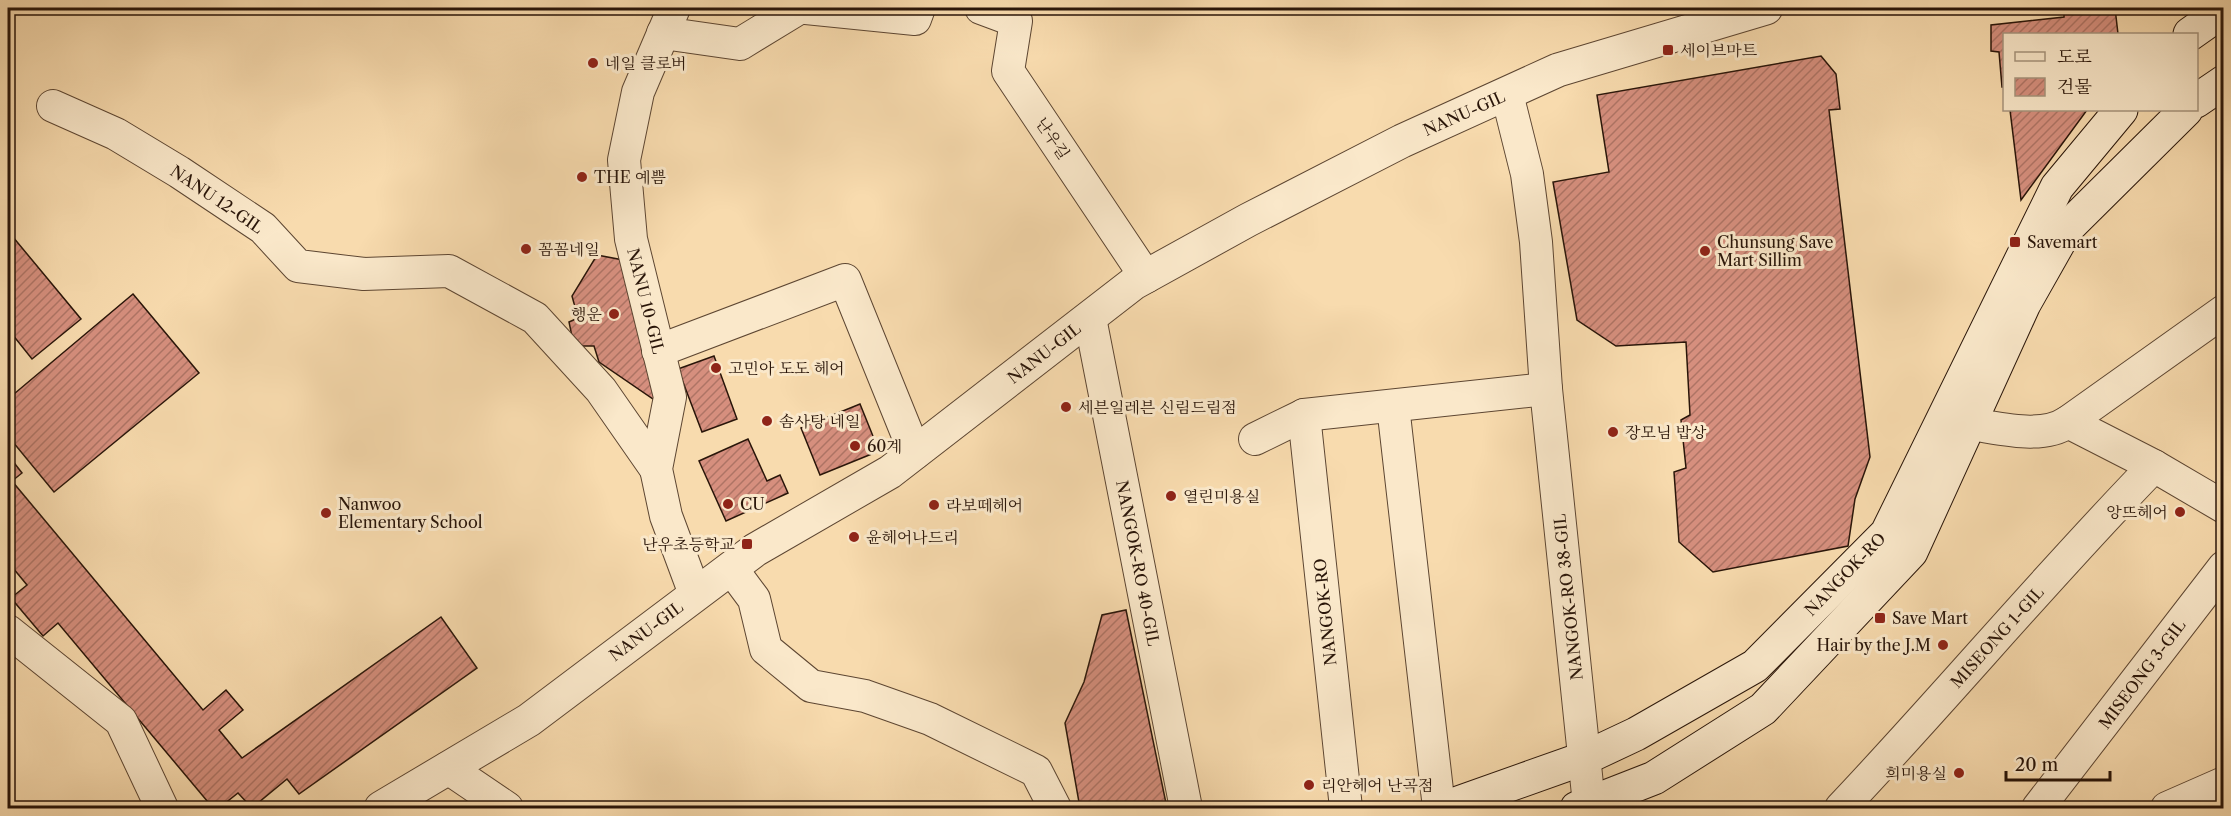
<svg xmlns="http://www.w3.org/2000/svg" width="2231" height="816" font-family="'Libre Caslon Text','Noto Serif KR',serif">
<defs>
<pattern id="building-hatch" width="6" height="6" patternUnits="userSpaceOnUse" patternTransform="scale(1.5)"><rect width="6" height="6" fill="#d68f7e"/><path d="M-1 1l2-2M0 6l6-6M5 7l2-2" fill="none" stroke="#ae7465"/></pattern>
</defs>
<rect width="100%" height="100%" fill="#f8dbae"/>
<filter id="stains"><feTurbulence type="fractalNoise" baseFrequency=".00333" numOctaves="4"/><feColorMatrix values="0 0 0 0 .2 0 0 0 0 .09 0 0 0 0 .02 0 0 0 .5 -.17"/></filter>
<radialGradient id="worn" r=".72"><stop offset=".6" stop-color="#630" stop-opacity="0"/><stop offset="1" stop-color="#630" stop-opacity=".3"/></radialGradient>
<g fill="url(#building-hatch)" stroke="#291509" stroke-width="1.5">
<path d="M2064,8H2115L2118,34H2004V87H2002L1999,52L1991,51V25L2064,17Z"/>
<path d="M1821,56L1836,74L1840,109L1829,110L1870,457L1855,499L1848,546L1713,572L1679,542L1674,472L1686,468L1681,420L1690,415L1686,342L1616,346L1577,320L1553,182L1609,172L1597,95Z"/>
<path d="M2010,110H2087L2021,200Z"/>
<path d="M8,231L81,319L32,359L8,329Z"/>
<path d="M597,255L623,260L656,401L599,362L594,346H574L569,322L578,318L572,296Z"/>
<path d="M133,294L199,373L54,492L8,436V399Z"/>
<path d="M714,356L737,419L702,432L678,369Z"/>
<path d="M860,404L879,451L820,475L801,428Z"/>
<path d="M748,439L767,481L780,475L788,493L726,521L699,461Z"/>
<path d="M8,455L22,473L12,481L203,710L226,690L243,710L219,730L242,758L441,617L477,668L299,794L287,779L252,808L238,793L219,808H213L58,623L43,636L11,598L27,585L8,562Z"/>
<path d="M1126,610L1167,808H1080L1065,723L1084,682L1102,615Z"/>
</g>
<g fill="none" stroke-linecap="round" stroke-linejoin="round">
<defs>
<g id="minor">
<path d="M674,8L638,92L624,160L631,239L670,397L656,469L666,516L695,594"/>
<path d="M806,8L915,19L919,8"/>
<path d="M981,8L1016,21L1008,71L1146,277"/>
<path d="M663,33L740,44L799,8"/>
<path d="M1507,94L1527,174L1536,242L1546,389L1589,804"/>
<path d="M53,106L116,134L179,172L263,228L298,266L364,274L449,271L535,318L601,390L656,469"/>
<path d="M1090,318L1186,808"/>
<path d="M658,351L845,280L915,453"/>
<path d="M1393,406L1439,808"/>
<path d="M1304,415L1346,808"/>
<path d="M2068,422L2224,311"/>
<path d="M1970,424C2000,428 2042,440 2068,422L2154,466L2224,507"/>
<path d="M1255,439L1304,415L1546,389"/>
<path d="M731,568L754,599L766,649L811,686L865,696L930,719L1036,771L1055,808"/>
<path d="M8,631L121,721L162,808"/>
<path d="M448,768L507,808"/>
<path d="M1841,808C1947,696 2046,577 2154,466"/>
<path d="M2038,808L2224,567"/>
<path d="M2167,808L2224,783"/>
</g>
<path id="tertiary" d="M381,808L529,720L755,550L890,472L1134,283L1248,220L1402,141L1558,70L1766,8"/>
<g id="secondary">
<path d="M2190,34L2224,10"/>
<path d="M2196,101L2224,82"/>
<path d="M1444,808L1585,758L1636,734L1755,666L1887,533L2057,187L2121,110"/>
<path d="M1577,808L1654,778L1763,709L1911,552L2024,304L2067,228L2186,110"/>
</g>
</defs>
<use href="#minor" stroke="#5d4632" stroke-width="34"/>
<use href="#tertiary" stroke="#5d4632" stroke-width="35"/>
<use href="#secondary" stroke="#291509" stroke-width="35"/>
<use href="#minor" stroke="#fae8ca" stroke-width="32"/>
<use href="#tertiary" stroke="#fae8ca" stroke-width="33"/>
<use href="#secondary" stroke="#fae8ca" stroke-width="33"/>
</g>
<g fill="#8f2418" stroke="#fae8ca" stroke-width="2">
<rect x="1662" y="44" width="12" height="12" rx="3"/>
<circle cx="593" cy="63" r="6"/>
<circle cx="582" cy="177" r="6"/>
<rect x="2009" y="236" width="12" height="12" rx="3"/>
<circle cx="526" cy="249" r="6"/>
<circle cx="1705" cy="251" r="6"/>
<circle cx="614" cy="314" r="6"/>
<circle cx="716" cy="368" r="6"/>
<circle cx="1066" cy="407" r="6"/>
<circle cx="767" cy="421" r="6"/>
<circle cx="1613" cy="432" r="6"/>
<circle cx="855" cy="446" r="6"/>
<circle cx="1171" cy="496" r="6"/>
<circle cx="728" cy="504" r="6"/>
<circle cx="934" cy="505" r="6"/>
<circle cx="2180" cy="512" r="6"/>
<circle cx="326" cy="513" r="6"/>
<circle cx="854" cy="537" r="6"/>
<rect x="741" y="538" width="12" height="12" rx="3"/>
<rect x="1874" y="612" width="12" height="12" rx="3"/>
<circle cx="1943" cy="645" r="6"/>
<circle cx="1959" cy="773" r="6"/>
<circle cx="1309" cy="785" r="6"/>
</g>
<g text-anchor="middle" stroke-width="6" stroke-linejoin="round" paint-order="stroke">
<g font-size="16" fill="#291509" stroke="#fae8ca" text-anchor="start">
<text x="1680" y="56">세이브마트</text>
<text x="605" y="69">네일 클로버</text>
<text x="594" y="183">THE 예쁨</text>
<text x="1717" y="248">Chunsung Save<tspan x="1717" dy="18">Mart Sillim</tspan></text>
<text x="2027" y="248">Savemart</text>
<text x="538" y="255">꼼꼼네일</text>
<text x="602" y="320" text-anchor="end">행운</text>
<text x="728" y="374">고민아 도도 헤어</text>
<text x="1078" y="413">세븐일레븐 신림드림점</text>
<text x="779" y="427">솜사탕 네일</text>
<text x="1625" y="438">장모님 밥상</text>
<text x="867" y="452">60계</text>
<text x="1183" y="502">열린미용실</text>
<text x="338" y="510">Nanwoo<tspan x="338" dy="18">Elementary School</tspan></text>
<text x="740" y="510">CU</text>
<text x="946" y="511">라보떼헤어</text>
<text x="2168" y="518" text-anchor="end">앙뜨헤어</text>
<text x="866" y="543">윤헤어나드리</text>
<text x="735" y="550" text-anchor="end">난우초등학교</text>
<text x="1892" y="624">Save Mart</text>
<text x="1931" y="651" text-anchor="end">Hair by the J.M</text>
<text x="1947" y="779" text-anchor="end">희미용실</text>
<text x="1321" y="791">리안헤어 난곡점</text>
</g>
<g font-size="16" fill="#291509" stroke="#fae8ca">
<text transform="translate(1464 113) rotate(-24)" y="6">NANU-GIL</text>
<text transform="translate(1053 138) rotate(56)" y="6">난우길</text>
<text transform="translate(217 199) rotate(34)" y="6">NANU 12-GIL</text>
<text transform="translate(646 301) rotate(76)" y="6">NANU 10-GIL</text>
<text transform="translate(1044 353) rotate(-38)" y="6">NANU-GIL</text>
<text transform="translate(1138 563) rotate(79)" y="6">NANGOK-RO 40-GIL</text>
<text transform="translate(1845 574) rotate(-46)" y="6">NANGOK-RO</text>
<text transform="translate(1568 597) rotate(-96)" y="6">NANGOK-RO 38-GIL</text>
<text transform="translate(1325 612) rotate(-96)" y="6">NANGOK-RO</text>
<text transform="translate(646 631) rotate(-37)" y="6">NANU-GIL</text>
<text transform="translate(1997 637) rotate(-48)" y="6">MISEONG 1-GIL</text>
<text transform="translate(2142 674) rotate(-53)" y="6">MISEONG 3-GIL</text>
</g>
</g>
<rect width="2231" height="816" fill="none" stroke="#f8dbae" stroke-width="30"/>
<rect x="9" y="9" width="2213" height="798" fill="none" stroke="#291509" stroke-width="3"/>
<rect x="15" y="15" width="2201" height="786" fill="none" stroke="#291509" stroke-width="1.5"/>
<rect x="2003" y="33" width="195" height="78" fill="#fae8ca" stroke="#a6947d" stroke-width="1.5"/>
<rect x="2015" y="52" width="30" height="9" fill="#fae8ca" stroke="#a6947d" stroke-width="1.5"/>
<text x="2057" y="63" font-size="18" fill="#291509">도로</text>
<rect x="2015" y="78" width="30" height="18" fill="url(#building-hatch)" stroke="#a6947d" stroke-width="1.5"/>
<text x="2057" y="93" font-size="18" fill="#291509">건물</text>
<path d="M2006 771v9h104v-9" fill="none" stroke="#291509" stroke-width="3"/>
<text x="2015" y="771" font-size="18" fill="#291509" stroke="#fae8ca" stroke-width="4.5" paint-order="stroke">20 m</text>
<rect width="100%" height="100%" filter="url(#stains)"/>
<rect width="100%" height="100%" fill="url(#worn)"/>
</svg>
